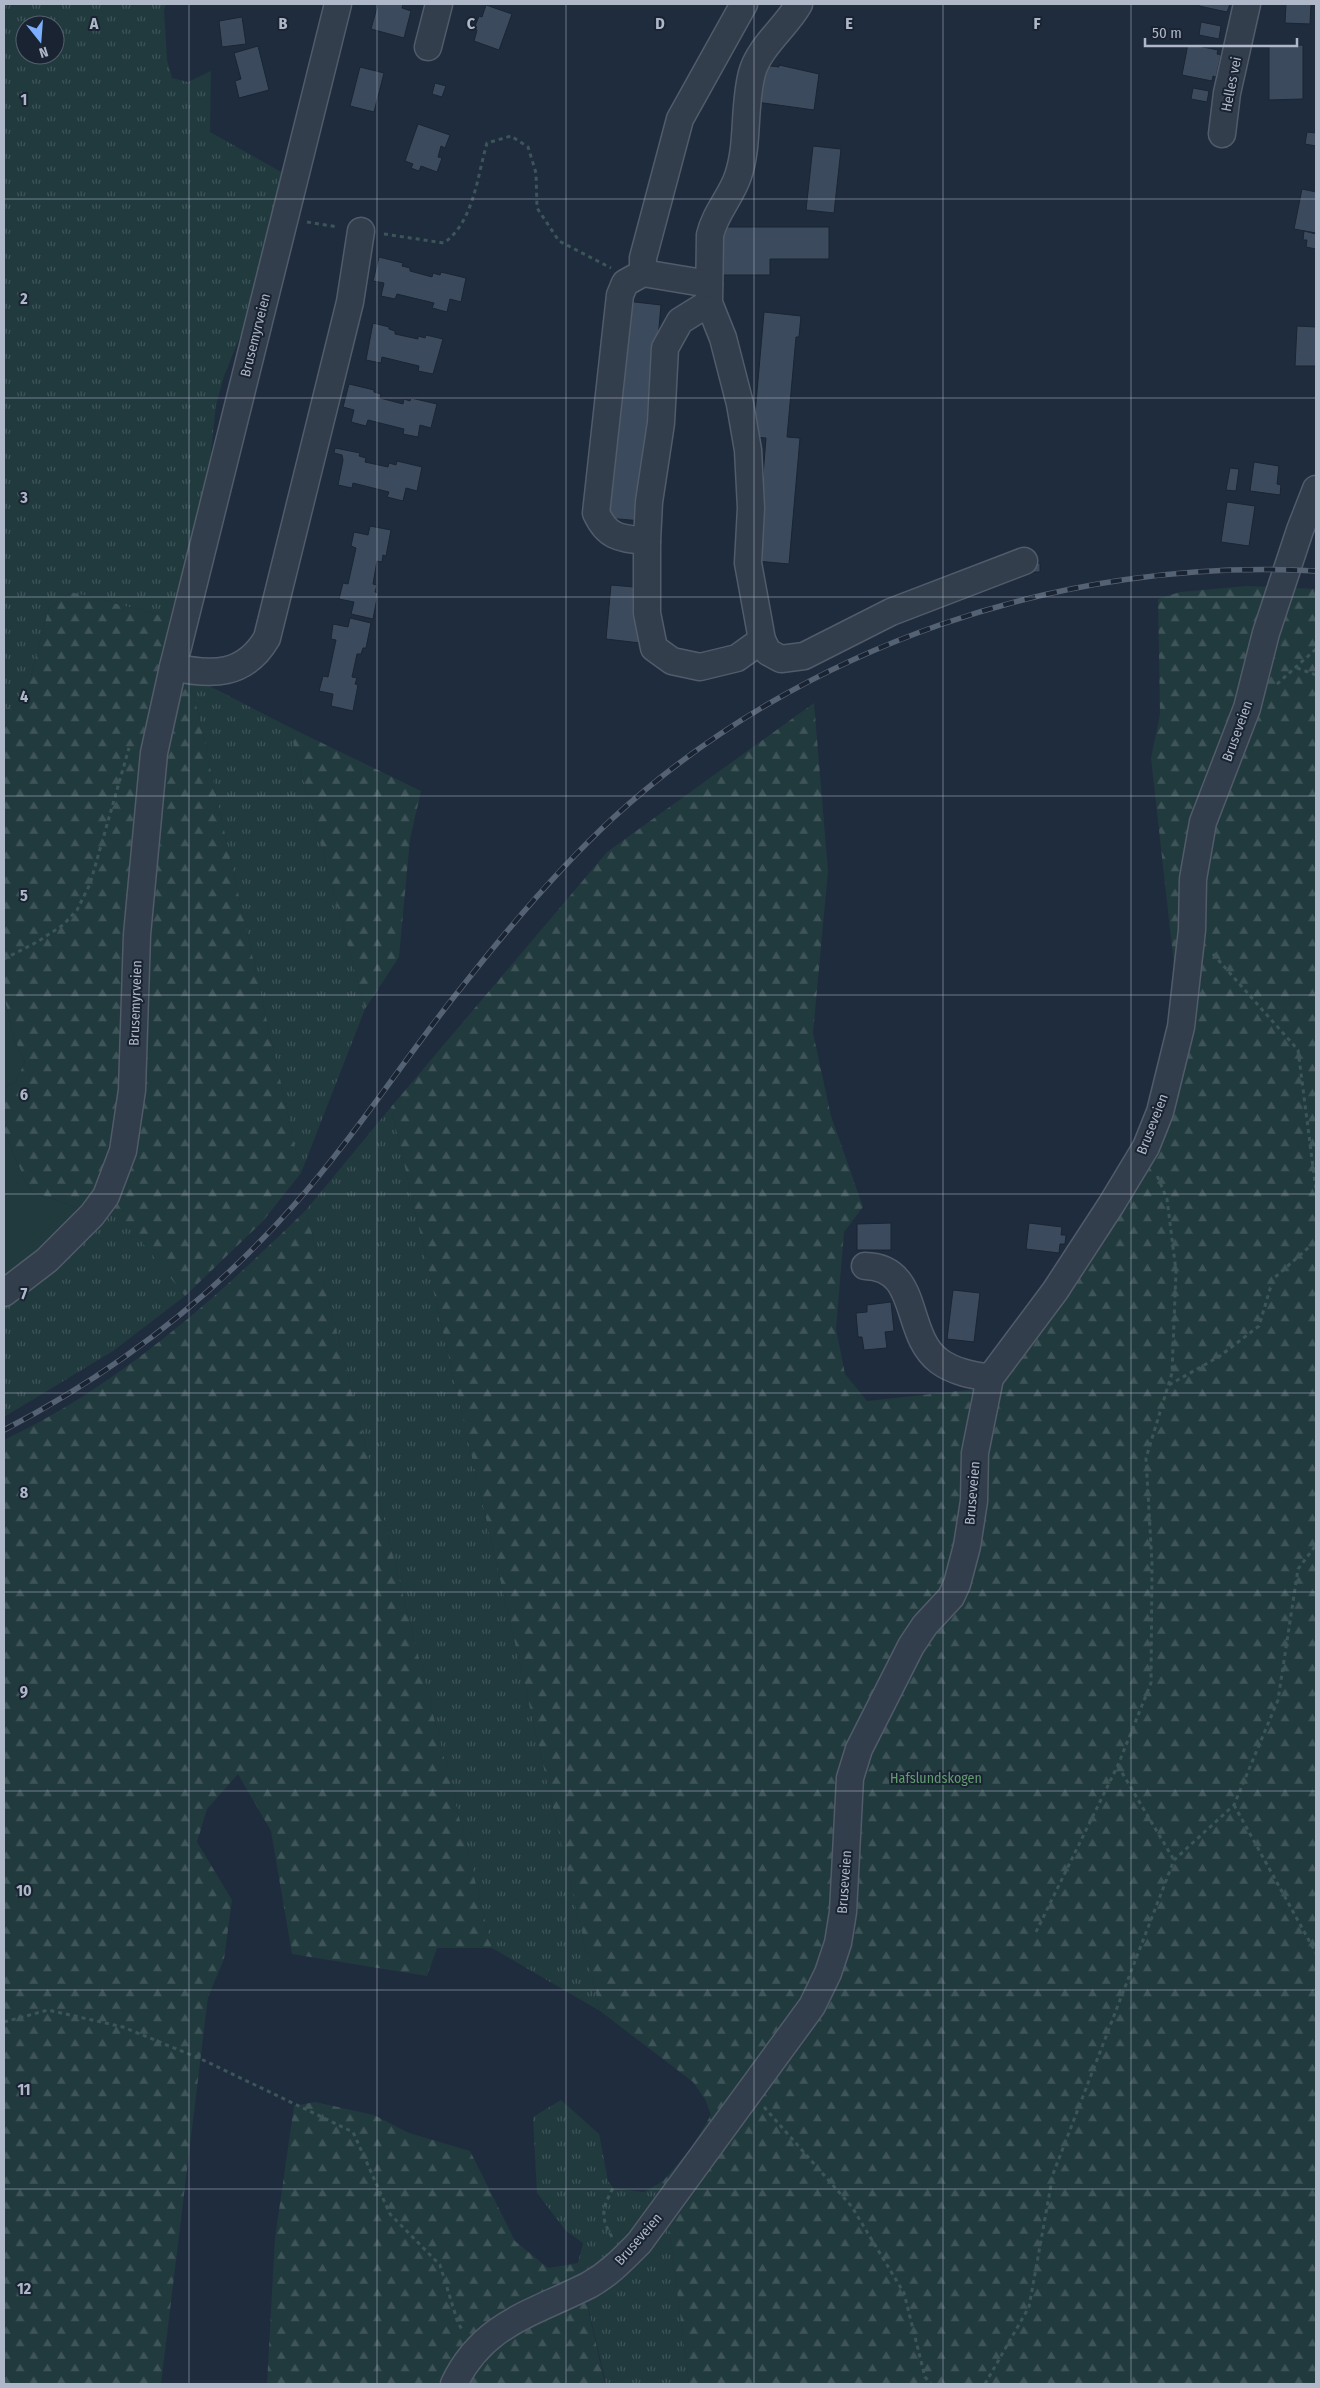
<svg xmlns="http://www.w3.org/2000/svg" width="1320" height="2388" font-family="'Fira Sans Condensed',sans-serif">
<defs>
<pattern id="grass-tufts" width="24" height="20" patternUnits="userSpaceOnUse" patternTransform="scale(1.25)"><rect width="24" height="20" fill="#213a3e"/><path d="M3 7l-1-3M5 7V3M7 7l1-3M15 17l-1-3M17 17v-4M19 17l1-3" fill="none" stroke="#3f5459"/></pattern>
<pattern id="forest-firs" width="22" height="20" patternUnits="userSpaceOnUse" patternTransform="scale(1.25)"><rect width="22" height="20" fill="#213a3e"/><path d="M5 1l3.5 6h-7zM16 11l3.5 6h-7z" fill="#3f5459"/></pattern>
</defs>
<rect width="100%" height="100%" fill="#1f2c3d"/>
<g fill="url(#grass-tufts)" fill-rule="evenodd">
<path d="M4,4H166L164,10L167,60L172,78L188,82L211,71L210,132L283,173L245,324L224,376L216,405L209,470L170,618L71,592L49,608L24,703L4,709ZM25,25H55V55H25Z"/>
<path d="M173,667L289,727L365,1009L301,1173L194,696Z"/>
<path d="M391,1107L600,2011L492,1948L306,1210Z"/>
<path d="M106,1196L185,1296L113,1351L4,1417V1293Z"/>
<path d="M561,2100L599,2134L608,2181L613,2188L644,2192L663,2181L689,2384H606L578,2263L583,2243L566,2231L537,2193L533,2117Z"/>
</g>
<g fill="url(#forest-firs)">
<path d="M1247,586L1316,589V2384H689L663,2181L692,2147L711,2115L705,2099L693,2082L600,2011L391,1107L607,852L814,703L828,871L813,1033L831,1116L863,1207L844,1232L836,1329L845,1374L867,1401L977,1389L1111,1205L1181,1028L1151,758L1160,714L1158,599L1180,592Z"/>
<path d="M71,592L170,618L173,667L194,696L301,1173L263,1221L185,1296L106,1197L92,1215L60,1201L34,1193L26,1183L4,1131V1088L16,1081L25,1061L14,1039L4,997V709L24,703L49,608Z"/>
<path d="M289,727L421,791L410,839L399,957L365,1009Z"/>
<path d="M306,1210L492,1948H437L427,1976L292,1954L271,1831L238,1774L207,1809L197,1842L232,1900L224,1959L208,1997L161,2384H4V1440C120,1385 215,1299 306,1210Z"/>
<path d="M315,2102L374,2115L409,2133L470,2151L515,2241L548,2268L578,2263L605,2384H267L275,2238L294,2106Z"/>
</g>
<g fill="#213a3e">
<path d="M4,997L14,1039L25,1061L16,1081L4,1088Z"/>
<path d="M4,1131L26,1183L34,1193L60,1201L92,1215L4,1293Z"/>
</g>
<g fill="#3b4a5d" stroke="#1b2533">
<path d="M378,4H403L402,8L411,11L404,38L371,29Z"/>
<path d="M1199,4H1230L1227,12L1199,6Z"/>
<path d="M1286,4H1311L1310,24L1285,23Z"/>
<path d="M486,5L512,14L499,50L474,41L477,30L474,29L479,16L482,17Z"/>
<path d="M242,17L246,44L222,47L219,21Z"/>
<path d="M1201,22L1221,26L1219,39L1199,35Z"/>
<path d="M1188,44L1218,50L1217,54L1221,55L1216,77L1213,76L1212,81L1182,75Z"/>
<path d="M1303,45V99L1269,100V46Z"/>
<path d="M258,46L269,90L239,98L235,81L241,79L234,53Z"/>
<path d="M761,65L779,67V65L819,74L814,110L756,102Z"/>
<path d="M360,67L384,73L374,112L350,106Z"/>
<path d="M435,83L446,86L442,97L432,94Z"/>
<path d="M1193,88L1209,91L1207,102L1191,99Z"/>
<path d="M418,124L450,135L445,148L441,146L438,157L442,158L437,172L421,166L419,171L411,168L413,164L405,161Z"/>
<path d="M1307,132L1316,133V146L1305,144Z"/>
<path d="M813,146L841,149L834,213L806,210Z"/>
<path d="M1302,189L1316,192V233L1294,229Z"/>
<path d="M719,227H829V259H770V275H721Z"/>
<path d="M1304,231L1316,234V249L1306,247L1307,240H1303Z"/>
<path d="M379,257L403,263L402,266L410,268V271L432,277L433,273L440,275L441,272L466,278L461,302L450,299L447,312L432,308L434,303L397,294L395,299L381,296L384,283L373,281Z"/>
<path d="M626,301L661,305L642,521L607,518Z"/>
<path d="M764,312L801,316L799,337H796L787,437L800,438L789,564L756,561L766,438L753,437Z"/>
<path d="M373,323L389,327V329L395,331V334L418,339V336L425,338L426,335L443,339L433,374L418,371L419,366L382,357L381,363L366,360Z"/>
<path d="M1297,326L1316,327V366H1295Z"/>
<path d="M349,384L374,390V392L381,394L380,398L403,404L404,399L410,401L411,398L437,404L431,428L420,425L418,437L403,434L404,429L368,420L366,426L351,422L354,410L343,407Z"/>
<path d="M335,448L360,453L359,456L366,458L365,462L388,467L389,463L396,465L397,461L422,467L417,491L406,488L403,501L387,497L389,492L353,483L352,488L338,485L343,460L342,455L334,453Z"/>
<path d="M1254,462L1279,466L1277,484L1281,485L1280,495L1250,491Z"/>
<path d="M1230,468L1239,469L1236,491L1226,490Z"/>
<path d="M1227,502L1255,506L1249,546L1221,542Z"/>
<path d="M370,526L391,530L386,556L383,555L382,562L377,561L373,584L377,585L375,592L378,593L373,619L351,614L354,602L339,599L343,583L348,584L356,548L351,546L354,532L368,535Z"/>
<path d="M1040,563V572H1031V564Z"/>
<path d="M611,585L646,588L640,643L606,639Z"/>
<path d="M350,618L371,623L366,648H363L361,654H357L352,677L357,678L355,684L358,685L353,711L331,706L333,694L319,691L323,676L328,677L336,640L331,639L333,624L348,627Z"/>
<path d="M891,1223V1250H857V1224Z"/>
<path d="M1029,1223L1062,1227L1061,1235H1066L1065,1244H1060L1059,1253L1026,1249Z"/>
<path d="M953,1290L980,1293L974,1342L947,1339Z"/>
<path d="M891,1302L894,1331L885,1332L887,1348L864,1350L862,1337H858L856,1313L867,1312V1305Z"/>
</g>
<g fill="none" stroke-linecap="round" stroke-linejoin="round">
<defs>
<g id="minor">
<path d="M428,47L439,4"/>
<path d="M1222,134L1227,93L1247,4"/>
<path d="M643,273V258L680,119L744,4"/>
<path d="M709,303L680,321L665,348L661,423L649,502L647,541V613L654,648L672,661L700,667L737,658L762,640L748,563L751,508L748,450L740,404L723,338L709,303L710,235C715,213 731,197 738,176C749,144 743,107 752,73C759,47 786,27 799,4"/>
<path d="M647,541C621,538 608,539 596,513L620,295L625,283L643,273L709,284"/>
<path d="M762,640L768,652L781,659L804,656L891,612L1024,561"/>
<path d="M173,667C212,676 245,676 267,638L350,302L361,231"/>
<path d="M865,1266C921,1267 903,1334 939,1361C954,1372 972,1375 990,1378"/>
<path d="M4,1293L47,1260L92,1215L106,1196L123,1151L132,1090L137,935L154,753L173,667L338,4"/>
<path d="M454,2384C483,2323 534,2313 589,2285C609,2274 623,2259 639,2243L812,2006L828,1973L838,1943L843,1912L850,1778L859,1749L911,1646L925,1625L951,1597L957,1584L967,1546L974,1501L975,1453L990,1378L1055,1291L1111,1205L1146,1147L1160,1112L1181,1027L1192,930L1193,879L1203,822L1247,708L1266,633L1300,530L1316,489"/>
</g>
</defs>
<use href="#minor" stroke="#515b6a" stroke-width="29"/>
<g stroke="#3c5658" stroke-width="3" stroke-dasharray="4 4" stroke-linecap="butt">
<path d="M307,222L338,227"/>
<path d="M384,234L444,243C474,221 477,177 487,143L511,136L528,147L536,173L537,208L559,241L611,268"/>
<path d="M1297,668L1316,675"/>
<path d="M1277,684L1316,649"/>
<path d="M1213,954L1298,1050L1316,1190"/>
<path d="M4,959L37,942L63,925L77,910L90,884L129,748"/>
<path d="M1169,1385L1220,1356L1259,1326L1273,1279L1316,1241"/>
<path d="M1118,1766L1174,1860"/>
<path d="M1234,1805L1316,1953"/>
<path d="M1036,1932L1118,1765L1151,1683L1152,1564L1146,1458L1172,1373L1176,1271L1167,1199L1156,1173"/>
<path d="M4,2022L48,2010L123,2027L201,2059L353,2132L390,2214L440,2265L458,2323L463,2331"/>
<path d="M764,2107L852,2207L904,2293L925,2377L931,2384"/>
<path d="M612,2237C600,2217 602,2209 613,2188"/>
<path d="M985,2384L1029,2307L1053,2174L1174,1860L1234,1805L1278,1700L1298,1569L1316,1545"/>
</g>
<use href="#minor" stroke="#333e4d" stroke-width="26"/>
<defs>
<path id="rail" d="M4,1430C114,1373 212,1298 294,1205C356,1135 406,1056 465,983C510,926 559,868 613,818C801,646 1063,557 1316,571"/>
</defs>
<use href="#rail" stroke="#556274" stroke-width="5.5"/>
<use href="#rail" stroke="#192331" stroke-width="4" stroke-dasharray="11" stroke-linecap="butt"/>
</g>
<path fill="none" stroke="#aeb8c9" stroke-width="1" stroke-opacity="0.55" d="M189,4V2384M377,4V2384M566,4V2384M754,4V2384M943,4V2384M1131,4V2384M4,199H1316M4,398H1316M4,597H1316M4,796H1316M4,995H1316M4,1194H1316M4,1393H1316M4,1592H1316M4,1791H1316M4,1990H1316M4,2189H1316"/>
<g text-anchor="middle" stroke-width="4" stroke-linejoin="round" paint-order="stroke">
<g font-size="14" fill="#aeb8c9" stroke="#192331">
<text transform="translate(1231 84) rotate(-79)" y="5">Helles vei</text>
<text transform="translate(255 335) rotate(-76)" y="5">Brusemyrveien</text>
<text transform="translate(1237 731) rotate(-70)" y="5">Bruseveien</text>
<text transform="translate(135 1003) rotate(-88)" y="5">Brusemyrveien</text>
<text transform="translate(1152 1124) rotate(-69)" y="5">Bruseveien</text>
<text transform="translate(972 1493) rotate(-85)" y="5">Bruseveien</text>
<text transform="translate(844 1882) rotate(-86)" y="5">Bruseveien</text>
<text transform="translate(638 2239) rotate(-49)" y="5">Bruseveien</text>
</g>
<g font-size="14" fill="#639c70" stroke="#192331">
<text x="936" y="1783">Hafslundskogen</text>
</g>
</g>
<g font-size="16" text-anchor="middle" font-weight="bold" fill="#aeb8c9" stroke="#192331" stroke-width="4" stroke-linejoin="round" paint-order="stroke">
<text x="94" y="29">A</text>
<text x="283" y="29">B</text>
<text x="471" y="29">C</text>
<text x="660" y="29">D</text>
<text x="849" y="29">E</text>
<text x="1037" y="29">F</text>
<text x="24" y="105">1</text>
<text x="24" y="304">2</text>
<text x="24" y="503">3</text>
<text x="24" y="702">4</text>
<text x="24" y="901">5</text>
<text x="24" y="1100">6</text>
<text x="24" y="1299">7</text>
<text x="24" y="1498">8</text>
<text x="24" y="1697">9</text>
<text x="24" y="1896">10</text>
<text x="24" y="2095">11</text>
<text x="24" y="2294">12</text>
</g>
<rect width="1320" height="2388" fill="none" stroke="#aeb8c9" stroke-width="10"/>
<g transform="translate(40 40) rotate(163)"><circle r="24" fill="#192331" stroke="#555f6e"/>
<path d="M0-4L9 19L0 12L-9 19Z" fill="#7dafff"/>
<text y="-8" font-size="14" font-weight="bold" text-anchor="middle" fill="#aeb8c9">N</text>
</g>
<path d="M1145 38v8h152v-8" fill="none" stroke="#aeb8c9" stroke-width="2.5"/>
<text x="1152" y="38" font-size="15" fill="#aeb8c9" stroke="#192331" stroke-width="4" paint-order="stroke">50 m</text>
</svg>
